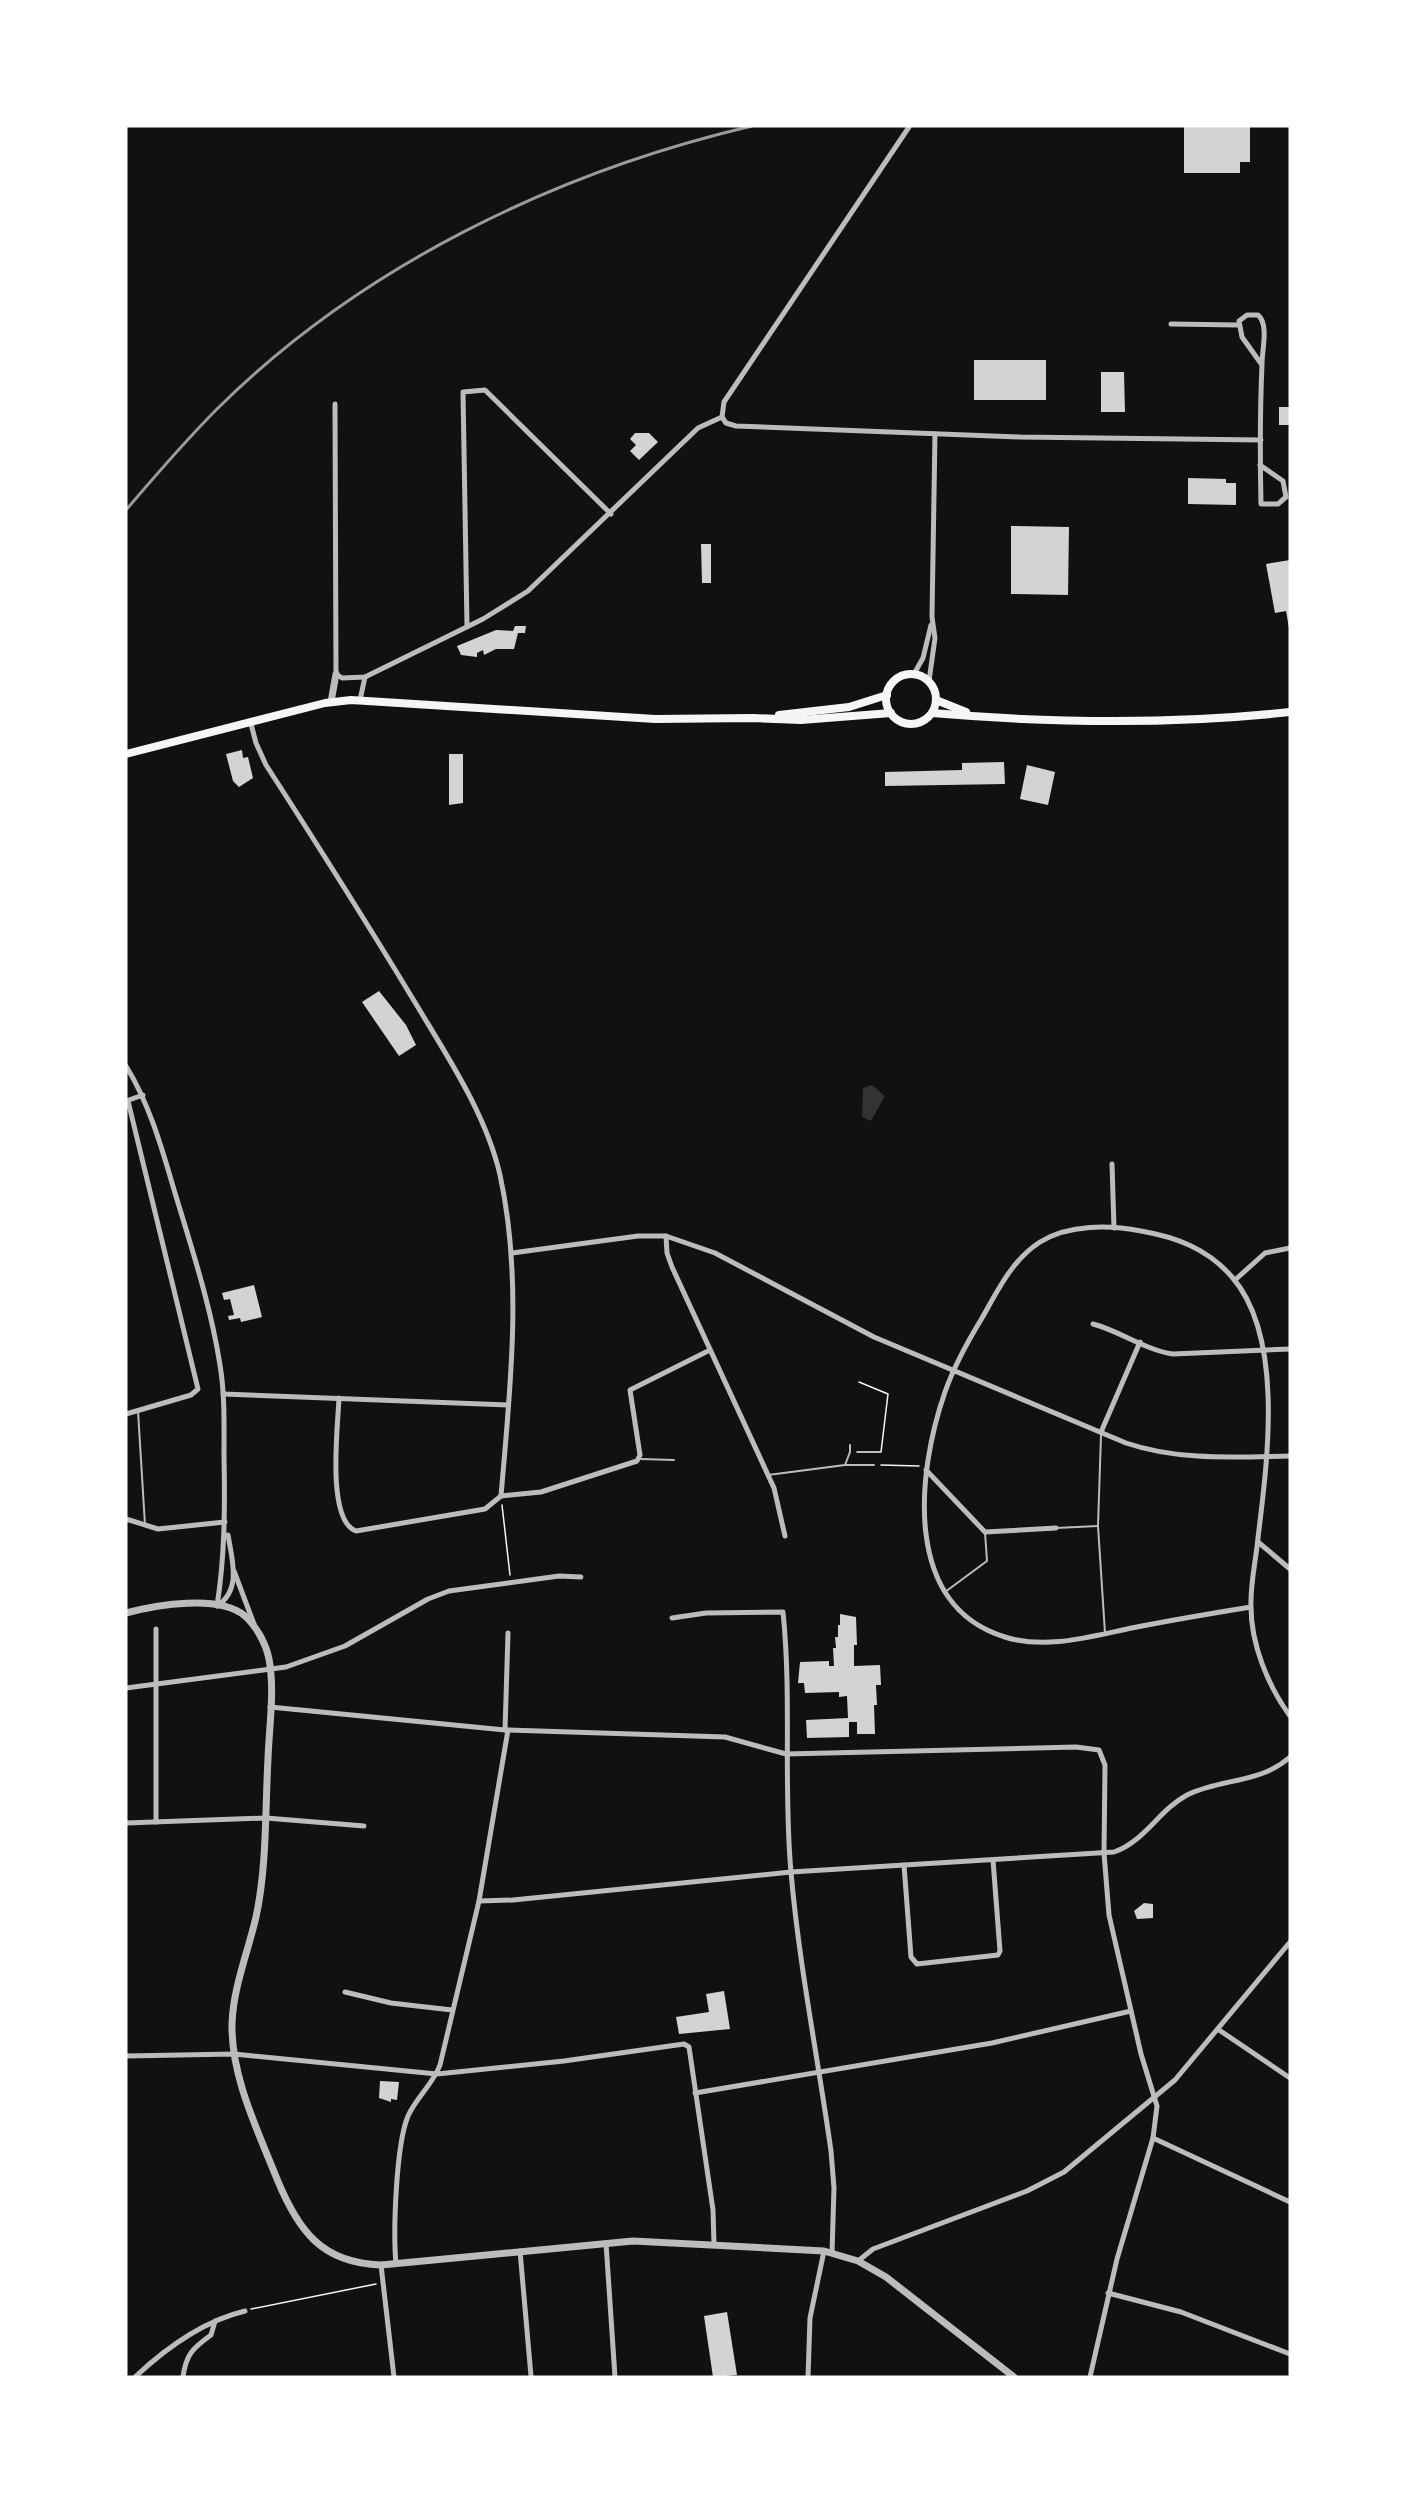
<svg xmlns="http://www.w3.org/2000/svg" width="1416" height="2503" font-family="Mulish,sans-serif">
<rect width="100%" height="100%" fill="#111"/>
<path fill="#333" d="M872,1085L885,1096L871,1121L862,1117L863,1088Z"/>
<g fill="#d3d3d3">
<path d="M1184,126H1250V162H1240V173H1184Z"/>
<rect x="974" y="360" width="72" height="40"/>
<path d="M1101,372H1124L1125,412H1101Z"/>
<rect x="1279" y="407" width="11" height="18"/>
<path d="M635,433H649L658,442L639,460L630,451L636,445L630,439Z"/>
<path d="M1188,478L1226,479V483H1236V505L1188,504Z"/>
<path d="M1011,526L1069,527L1068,595L1011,594Z"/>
<path d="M701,544H711V583H702Z"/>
<path d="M1290,560V628H1289L1286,611L1275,613L1266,564Z"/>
<path d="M515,626H526L525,633H518L514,649H496L484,655L483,650L477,653V657L461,655L457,646L496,630L513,631Z"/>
<path d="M242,750L243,758L248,757L253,778L239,787L233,781L226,754Z"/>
<path d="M449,754H463V803L449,805Z"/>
<path d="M1004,762L1005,784L885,786V772L962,770V763Z"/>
<path d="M1027,765L1055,772L1048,805L1020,799Z"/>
<path d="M379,991L406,1025L416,1045L399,1056L362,1002Z"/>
<path d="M254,1285L262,1317L241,1322L240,1318L229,1320L228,1316L234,1315L230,1299L224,1300L222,1293Z"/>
<path d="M840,1614L856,1617L857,1645H854V1666L880,1665L881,1685H876L877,1705H874L875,1734H857V1722H849V1737L807,1738L806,1720L848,1718L847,1696L839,1697V1692L805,1693L804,1683H798L800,1662L829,1661V1666H834L833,1648H836L835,1637H838V1625H840Z"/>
<path d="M1144,1903L1153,1904V1918L1137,1919L1134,1911Z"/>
<path d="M724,1991L730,2029L679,2034L676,2017L709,2012L706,1994Z"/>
<path d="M380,2081L399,2082L397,2100L391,2099V2102L379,2098Z"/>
<path d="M727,2312L737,2375L713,2377L704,2316Z"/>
</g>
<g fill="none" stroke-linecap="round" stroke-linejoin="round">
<g stroke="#f5f5f5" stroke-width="1.5">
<path d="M857,1452H881L888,1394L859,1382"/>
<path d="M881,1465L919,1466"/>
<path d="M502,1505L510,1575"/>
<path d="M251,2309L376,2284"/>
</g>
<g stroke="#bcbcbc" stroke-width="2">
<path d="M138,1411L145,1525"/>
<path d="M1101,1435L1098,1526L1105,1633"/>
<path d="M641,1459L674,1460"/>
<path d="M845,1465L850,1452V1445"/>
<path d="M768,1475L845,1465H874"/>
<path d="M1056,1528L1098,1526"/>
<path d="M945,1592L987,1561L985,1532"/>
</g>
<g stroke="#bcbcbc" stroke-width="5">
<path d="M1171,324L1239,325"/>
<path d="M335,404L336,674L342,678L365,677L483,619L528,591L698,428L722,417"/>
<path d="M722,417L726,423L736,426L1020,437L1261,440"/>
<path d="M722,417L724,402L909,127"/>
<path d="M1260,465L1283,481L1286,497L1278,504H1261C1260,458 1260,410 1262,364C1262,350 1269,324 1258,315H1247L1239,321L1242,337L1262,365"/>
<path d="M467,626L463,392L485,390L611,514"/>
<path d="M914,674L923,658L931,625"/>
<path d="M929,681L935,638L932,617L935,434"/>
<path d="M360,700L365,677"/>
<path d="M251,724L256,743L266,765C317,844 367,923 416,1004C447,1056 486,1114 500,1175C523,1280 510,1390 501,1496"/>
<path d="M126,1066C150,1105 162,1149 175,1193C192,1249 211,1307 220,1365C225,1395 224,1426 224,1456C225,1507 225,1555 217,1606"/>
<path d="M126,1101L143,1095"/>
<path d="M1112,1164L1114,1228"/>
<path d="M666,1236L667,1253L672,1267L774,1488L785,1536"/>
<path d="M512,1253L638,1236H666L715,1253L874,1337L1126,1443C1179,1461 1235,1457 1290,1456"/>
<path d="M1235,1280L1265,1253L1290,1248"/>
<path d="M1093,1324C1120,1331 1145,1350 1173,1354L1290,1349"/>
<path d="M223,1394L508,1405"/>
<path d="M339,1398C338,1425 326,1520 356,1531L485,1509L501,1496"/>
<path d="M126,1414L191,1395L198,1389L128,1101"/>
<path d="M1101,1432L1140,1342"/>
<path d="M926,1470L985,1532L1056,1528"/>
<path d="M501,1496L541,1492L637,1461L640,1455L630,1390L710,1350"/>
<path d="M126,1519L158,1529L225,1522"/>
<path d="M1258,1542L1290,1569"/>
<path d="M234,1571L254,1624"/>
<path d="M217,1606C242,1590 232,1559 228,1535"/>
<path d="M1251,1607C1214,1613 1178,1619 1142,1626C1098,1634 1049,1651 1005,1637C902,1606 917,1472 945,1392C954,1366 968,1341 982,1318C998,1290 1012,1260 1040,1242C1069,1224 1110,1225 1141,1231C1176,1237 1208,1249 1232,1277C1285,1338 1267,1463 1258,1538C1256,1560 1250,1584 1251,1607C1251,1644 1268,1686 1290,1716"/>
<path d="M672,1618L706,1613L783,1612C792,1699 783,1785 791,1872C799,1965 818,2058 831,2151L834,2188L832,2253"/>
<path d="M156,1629V1822"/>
<path d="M126,1688L286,1667L345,1646L428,1599L449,1591L559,1576L581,1577"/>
<path d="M270,1707L505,1730L725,1737L786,1754L1076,1747L1099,1750L1105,1765L1104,1853L1109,1915L1141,2054L1157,2106L1153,2138L1117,2259L1090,2377"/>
<path d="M505,1730L508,1633"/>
<path d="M126,1823L266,1818L364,1826"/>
<path d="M904,1865L911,1957L917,1964L998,1955L1000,1951L993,1860"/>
<path d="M479,1901L513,1900L791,1872L1114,1852C1144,1842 1159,1810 1187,1795C1221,1778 1260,1784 1290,1757"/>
<path d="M345,1992L391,2003L452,2010"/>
<path d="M1219,2030L1290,2078"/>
<path d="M126,2056L234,2054L437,2074L564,2061L684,2044L689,2047L713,2210L714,2244"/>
<path d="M695,2093L992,2043L1131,2011"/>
<path d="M1153,2138L1290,2202"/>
<path d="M606,2243L615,2377"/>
<path d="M520,2251L531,2376"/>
<path d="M858,2261L873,2249L1027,2191L1064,2172L1175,2080L1290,1942"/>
<path d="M396,2264C393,2231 396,2145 408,2116C416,2098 433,2084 440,2065L479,1901L508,1730"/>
<path d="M381,2265L394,2377"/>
<path d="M1108,2293L1181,2312L1290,2354"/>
<path d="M135,2377C166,2348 203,2321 245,2311"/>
<path d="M183,2377C186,2354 193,2348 211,2335L215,2321"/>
<path d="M808,2377L810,2318L824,2251"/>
</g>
<g stroke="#bcbcbc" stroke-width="7">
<path d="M331,702L336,674"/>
<path d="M126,1613C156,1605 219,1594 245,1616C257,1627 266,1644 269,1659C275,1691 269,1727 268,1759C265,1812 267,1866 256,1917C248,1952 233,1988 232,2024C231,2077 258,2131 277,2179C298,2230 321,2263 381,2265L633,2241L824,2251L858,2261L886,2277L1014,2377"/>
</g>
<g stroke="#f5f5f5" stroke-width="8">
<circle cx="911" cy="699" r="25"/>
<path d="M936,700L966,712"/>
<path d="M932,713C1050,723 1172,725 1290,712"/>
<path d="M779,715L849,707L887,695"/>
<path d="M126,754L325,703L351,700L655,719L753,718L801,720L891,713"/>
</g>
<path stroke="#9a9a9a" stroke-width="3" d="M126,510C155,476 185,441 217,409C361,266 556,172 752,126"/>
</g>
<rect width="1416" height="2503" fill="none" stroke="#ffffff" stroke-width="255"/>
</svg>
